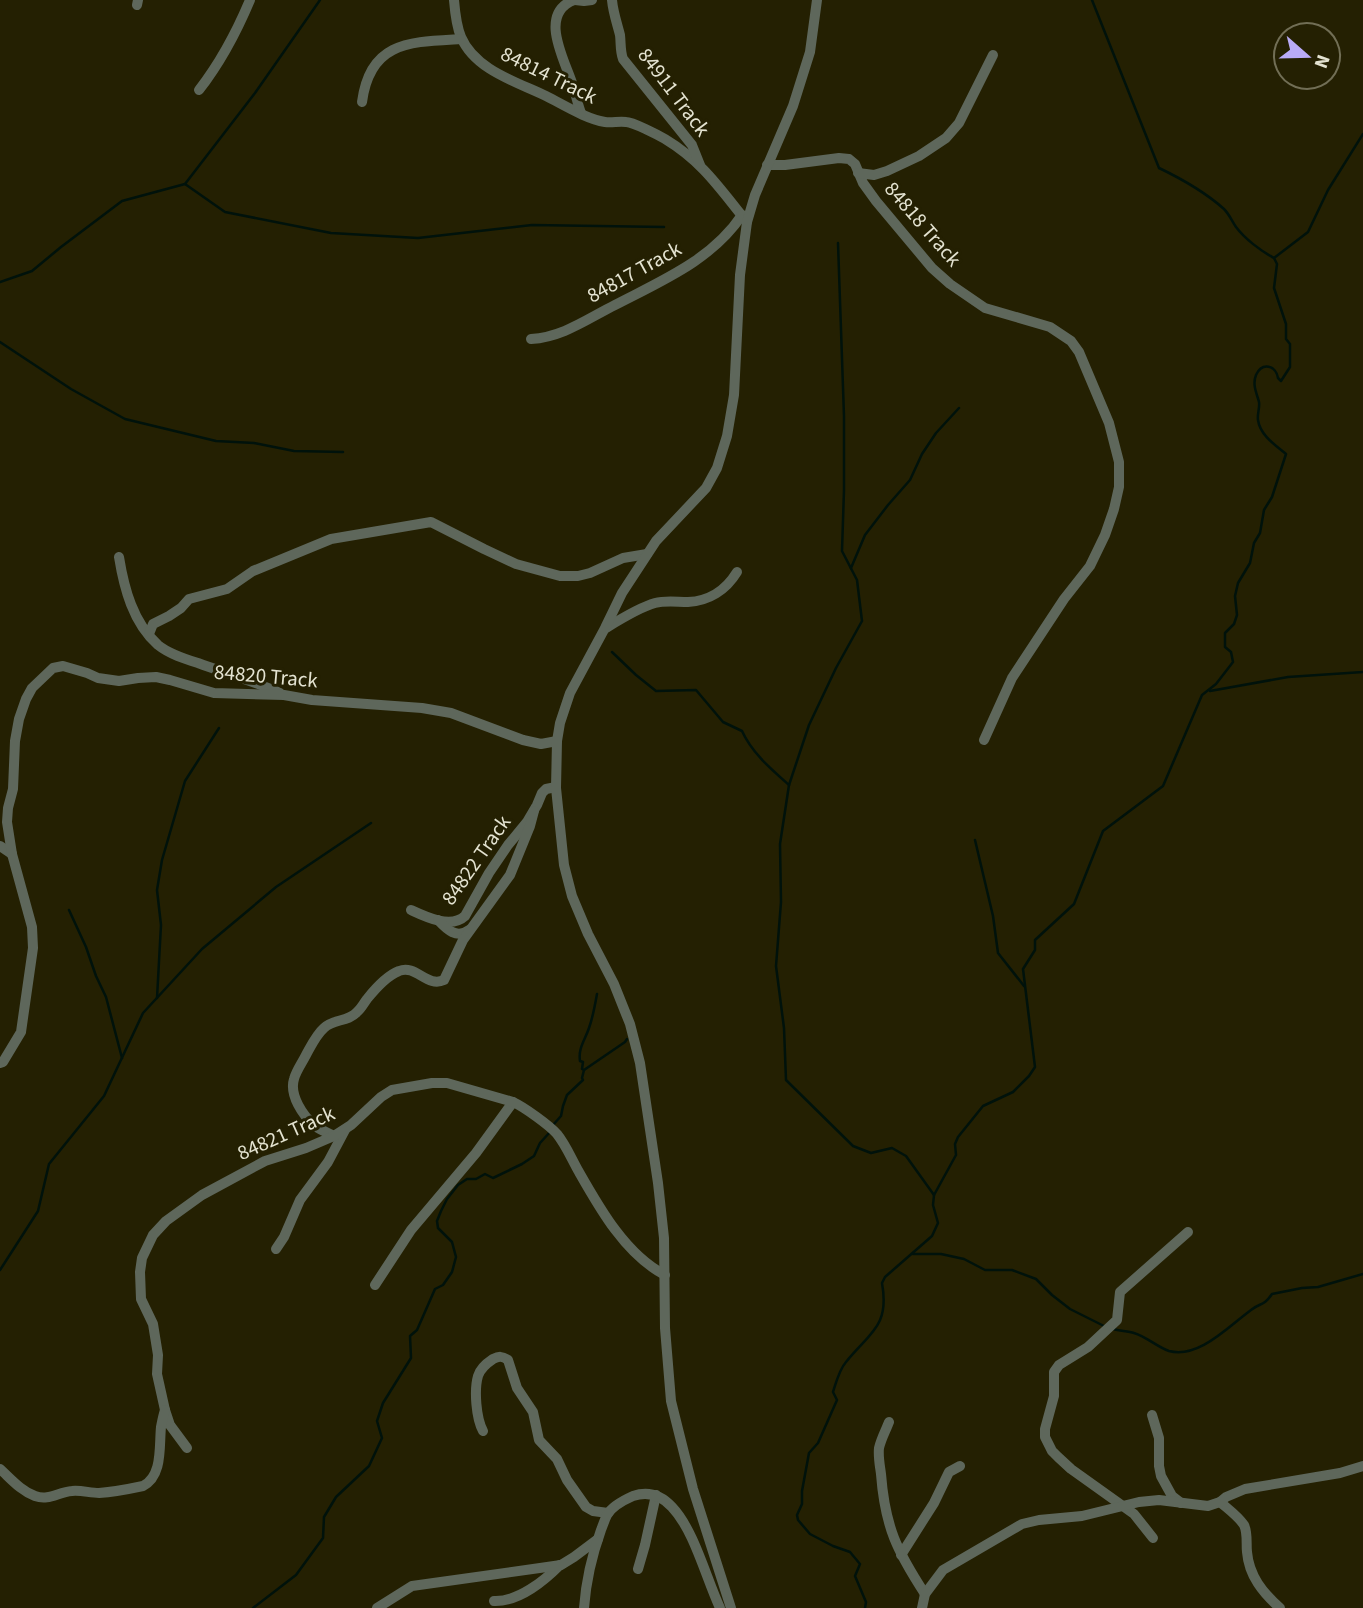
<svg xmlns="http://www.w3.org/2000/svg" width="1363" height="1608" font-family="'Source Sans 3',sans-serif">
<rect width="100%" height="100%" fill="#242002"/>
<g fill="none" stroke-linecap="round" stroke-linejoin="round">
<g stroke="#00120b" stroke-width="2.5">
<path d="M1092,0L1159,168C1182,179 1205,192 1224,209C1229,214 1232,221 1236,227C1245,239 1261,251 1274,258"/>
<path d="M185,184L225,212L331,233L418,238L532,225L664,227"/>
<path d="M838,243L844,416V490L842,551L857,580L862,621L836,668L809,725L789,785L780,844L781,902L776,966L784,1028L786,1080L853,1146L871,1153L892,1148L906,1156L934,1195"/>
<path d="M0,282L32,271L61,247L122,201L185,184L255,93L320,0"/>
<path d="M0,342L71,389L125,419L216,441L254,443L294,451L343,452"/>
<path d="M851,568L865,535L888,505L910,480L922,454L936,433L959,408"/>
<path d="M612,652L636,675L656,691L696,690L723,722L742,731C752,753 771,769 789,785"/>
<path d="M1210,691L1288,677L1363,672"/>
<path d="M975,840L993,916L998,953L1024,986"/>
<path d="M69,910L86,947L96,976L106,997L122,1058"/>
<path d="M157,998L161,925L157,890L162,860L185,781L219,728"/>
<path d="M584,1070L582,1069L583,1062L580,1061C578,1048 585,1040 589,1028C593,1017 595,1005 597,994"/>
<path d="M553,1125L561,1116L563,1106L567,1095L583,1080L582,1078L584,1070L625,1042L627,1039"/>
<path d="M913,1254H941L964,1259L985,1270H1012L1036,1279L1052,1295L1070,1309L1106,1327"/>
<path d="M0,1270L38,1211L49,1164L104,1096L143,1013L202,949L276,887L371,823"/>
<path d="M1113,1329C1120,1331 1128,1331 1134,1333C1147,1337 1157,1347 1169,1351C1199,1359 1229,1326 1251,1310C1261,1302 1263,1307 1272,1294L1302,1288L1318,1287L1363,1274"/>
<path d="M253,1608L296,1575L323,1538L324,1517L336,1497L369,1466L382,1438L377,1421L383,1403L411,1358L410,1336L417,1330L435,1289L443,1285L452,1272L456,1257L452,1242L438,1228L437,1221L441,1211L447,1199L458,1185L467,1179H476L485,1174L493,1178L522,1164L534,1156L540,1143L550,1132"/>
<path d="M865,1608L866,1602L855,1576L860,1564L850,1552L833,1546L810,1534L798,1520L797,1515L802,1504V1491L809,1453L818,1443L837,1400L833,1392C836,1383 839,1370 846,1362C869,1333 890,1327 882,1283L885,1277L932,1236L938,1223L933,1205L934,1195L956,1155L955,1144L958,1137L983,1106L1013,1092L1029,1076L1035,1067L1023,969L1035,950V940L1074,904L1103,831L1163,786L1202,695L1216,684L1233,662L1231,652L1225,647V633L1234,624L1237,615L1235,596L1238,583L1250,563L1254,543L1260,533L1264,510L1272,497L1286,454C1275,445 1260,435 1258,420C1257,414 1260,408 1259,402C1257,394 1252,385 1256,375C1262,362 1276,365 1278,378L1281,381L1290,367V344L1286,339V324L1274,288L1277,264L1274,258L1308,232L1328,190L1363,134"/>
</g>
<g stroke="#5e675b" stroke-width="10">
<path d="M454,0C455,12 456,25 461,37C475,70 517,82 546,96C564,105 586,119 605,122C612,123 619,121 626,122C633,122 658,135 665,139C703,162 720,189 747,222"/>
<path d="M574,0C539,13 563,57 571,80C575,91 577,102 581,113"/>
<path d="M575,0L584,1L592,0"/>
<path d="M612,0C613,12 617,23 620,35C621,43 620,51 623,59L692,145L700,165"/>
<path d="M137,5L138,0"/>
<path d="M199,90C220,63 237,31 250,0"/>
<path d="M362,102C370,41 410,42 461,39"/>
<path d="M767,165H785L839,158L849,159L855,164L863,183L876,201L932,268L950,284L985,308L1050,327L1071,341L1079,352L1109,423L1119,462V487L1114,509L1105,535L1090,566L1064,599L1012,678L984,740"/>
<path d="M858,173L874,175L887,171L919,156L946,138L959,123L993,55"/>
<path d="M531,339C563,337 587,319 615,305C661,281 712,260 742,215"/>
<path d="M119,557C124,588 133,623 158,645C169,654 185,659 198,663C225,673 254,681 280,693"/>
<path d="M606,628C619,620 640,607 655,603C666,600 677,602 688,602C709,601 726,590 737,572"/>
<path d="M149,634L153,624L169,616L181,608L189,599L227,589L253,571L331,539L431,522L484,549L516,564L560,576H578L590,573L623,558L647,554"/>
<path d="M0,846L12,854"/>
<path d="M411,910C426,917 451,929 465,916L489,873L508,845L527,822L537,805L542,793L546,789L556,787"/>
<path d="M438,920C447,930 457,939 469,930"/>
<path d="M0,1063L3,1062L21,1032L33,948L32,927L12,854L7,822L8,808L13,789L15,741L19,719L26,699L32,688L53,668L63,666L87,673L98,678L119,681L138,678L156,677L170,680L214,693L284,695L312,700L422,708L451,713L523,740L541,744L557,741"/>
<path d="M334,1136C328,1133 321,1130 315,1126C303,1116 289,1095 294,1079C296,1071 302,1063 306,1055C311,1046 316,1035 324,1028C333,1019 348,1022 357,1012C361,1009 364,1003 367,999C375,989 386,976 399,971C416,964 427,988 444,980L463,940L510,875L530,826L534,811"/>
<path d="M276,1249L284,1237L300,1200L328,1162L345,1130"/>
<path d="M375,1285L411,1230L476,1153L513,1102"/>
<path d="M1152,1415L1159,1438V1466L1161,1476L1172,1496L1181,1503"/>
<path d="M889,1422C886,1430 881,1439 879,1448C878,1457 880,1466 881,1474C885,1527 897,1551 925,1594"/>
<path d="M483,1431C476,1418 474,1390 478,1376C480,1369 487,1363 493,1359C499,1356 502,1356 508,1360L517,1388L533,1412L539,1440L557,1459L567,1480L586,1507L593,1511L608,1513"/>
<path d="M187,1448L170,1425L165,1410L157,1374L158,1355L153,1324L141,1299L140,1272L142,1258L153,1235L166,1221L202,1195L265,1161L306,1148L334,1136L351,1125L381,1097L392,1090L432,1083H447L513,1102C524,1107 549,1125 557,1134C566,1145 572,1160 579,1172C600,1209 626,1255 665,1275"/>
<path d="M0,1469C11,1479 21,1491 35,1496C49,1501 58,1492 72,1491C81,1490 90,1493 99,1493C114,1492 129,1489 143,1486C163,1476 159,1446 161,1427C162,1422 163,1416 165,1410"/>
<path d="M1220,1502C1228,1509 1238,1516 1244,1525C1248,1533 1246,1544 1247,1552C1249,1576 1263,1593 1280,1608"/>
<path d="M1153,1538L1134,1514L1071,1469L1058,1457L1052,1451L1045,1437V1429L1054,1396V1372L1059,1365L1088,1347L1117,1320L1120,1292L1188,1232"/>
<path d="M901,1555L934,1503L949,1472L960,1466"/>
<path d="M638,1569L645,1545L656,1495"/>
<path d="M494,1601C518,1602 544,1581 560,1565"/>
<path d="M377,1608L412,1586L561,1565L574,1557L598,1539"/>
<path d="M584,1608C586,1581 592,1555 601,1530C603,1525 605,1519 607,1515C612,1506 624,1500 633,1496C648,1491 661,1495 672,1507C694,1530 706,1578 720,1608"/>
<path d="M731,1608L693,1489L671,1401L665,1328L664,1238L658,1183L640,1063L630,1024L614,984L588,934L572,896L564,865L556,788L557,741L560,723L570,693L605,628L622,593L656,541L706,488L717,468L727,436L734,395L740,275L747,222L755,195L793,106L810,52L817,0"/>
<path d="M922,1608L925,1594L943,1570L1022,1524L1039,1520L1082,1516L1139,1502L1159,1500L1208,1506L1220,1502L1226,1497L1245,1489L1340,1473L1363,1466"/>
</g>
</g>
<g text-anchor="middle" stroke-width="6" stroke-linejoin="round" paint-order="stroke">
<g font-size="21" fill="#e4e3d1" stroke="#242002">
<text transform="translate(549 75) rotate(26)" y="7">84814 Track</text>
<text transform="translate(674 92) rotate(53)" y="7">84911 Track</text>
<text transform="translate(923 224) rotate(49)" y="7">84818 Track</text>
<text transform="translate(634 272) rotate(-29)" y="7">84817 Track</text>
<text transform="translate(266 676) rotate(5)" y="7">84820 Track</text>
<text transform="translate(476 860) rotate(-55)" y="7">84822 Track</text>
<text transform="translate(286 1133) rotate(-24)" y="7">84821 Track</text>
</g>
</g>
<g transform="translate(1307 56) rotate(110)"><circle r="33" fill="#242002" stroke="#716e55" stroke-width="2"/>
<path d="M0-5L12 26L0 18L-12 26Z" fill="#b9abf7"/>
<text y="-10" font-size="19" font-weight="bold" text-anchor="middle" fill="#e4e3d1">N</text>
</g>
</svg>
